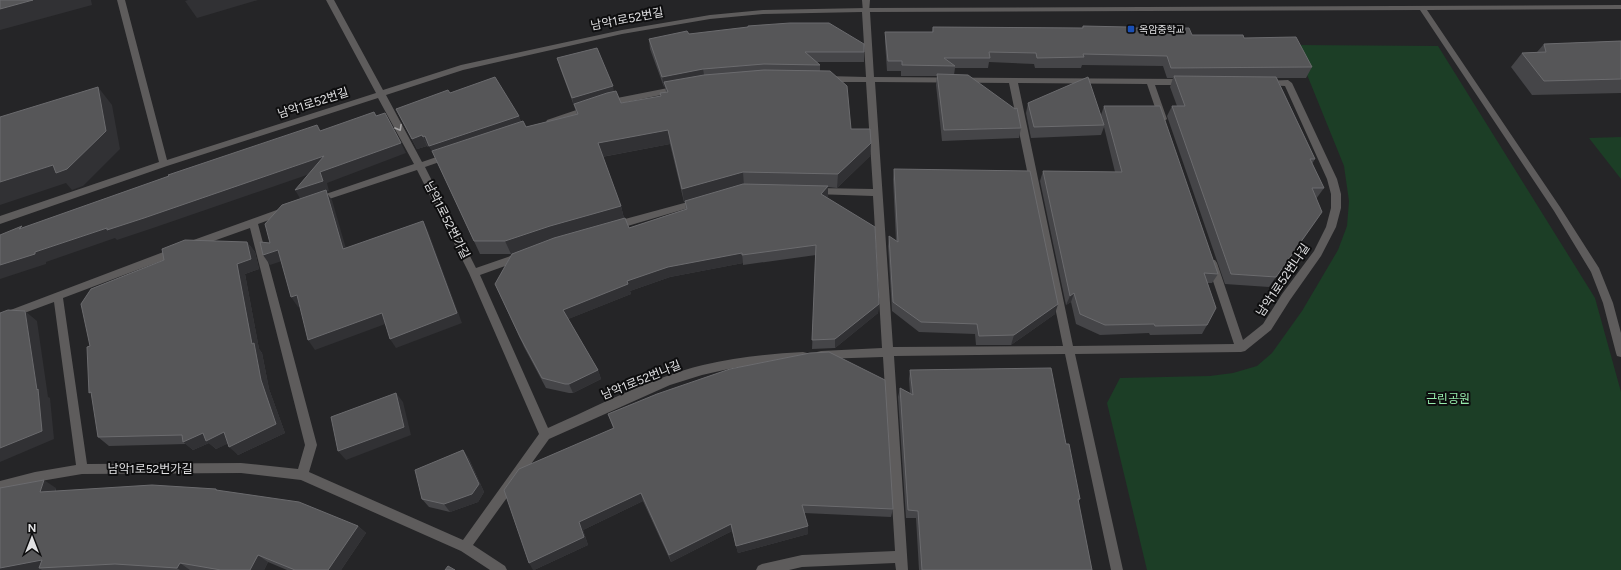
<svg xmlns="http://www.w3.org/2000/svg" width="1621" height="570" font-family="Figtree,'Noto Sans KR',sans-serif">
<rect width="100%" height="100%" fill="#252527"/>
<g fill="#1c3e26">
<path d="M1295,45L1438,46L1595,298L1621,392V570H1147L1107,403L1120,378L1210,376L1233,373L1257,366L1272,353L1302,311L1338,250L1347,226L1349,201L1344,166Z"/>
<path d="M1621,137V179L1589,138Z"/>
</g>
<g fill="none" stroke-linecap="round" stroke-linejoin="round">
<path fill="#5e5c5c" fill-rule="evenodd" d="M862,0H870L869,12H863Z"/>
<g fill="#5e5c5c" fill-rule="evenodd">
<path d="M117,0H125L167,160L376,93L326,0H334L383,90L461,65L622,30L710,15L763,10L866,8L1621,5V9L1427,10L1560,207L1599,268L1613,303L1621,333V357L1617,356L1616,353L1603,303L1591,272L1554,211L1420,10L870,12L874,77L1185,79L1189,82L1185,85H1155L1167,119L1163,122L1159,119L1147,84L1018,83L1073,346L1234,344L1207,263L1209,260H1215L1217,263L1243,340L1263,324L1282,294L1314,251L1326,227L1331,208V194L1327,179L1285,86L1264,85L1263,83L1264,81L1288,80L1292,83L1337,179L1341,194V208L1336,227L1321,256L1290,300L1271,330L1245,351L1241,352L1075,354L1123,570H1111L1065,354L894,356L908,570H896L895,563L802,567L789,570H756L758,566L762,564L802,555L895,551L883,357L821,359L817,358L816,355L817,352L821,351L882,348L873,196L815,194L810,191L815,188L873,189L866,82H827L823,79L827,76L866,77L862,12L763,14L710,19L622,34L463,70L386,95L422,162L448,153L452,156L451,158L425,167L476,268L519,253L522,254L524,257L522,260L480,275L548,428C598,406 650,378 703,365C736,357 769,354 803,352L807,353L808,356L807,359L803,360L733,368L702,375L670,385L549,439L473,545L505,566L507,570H490L461,551L301,480L241,473L82,474L35,482L0,491V481L35,472L76,465L54,302L0,322V314L174,248L177,249L179,252L177,255L63,298L87,464L241,463L298,469L305,445L250,228L191,249L188,248L186,245L188,242L285,207L290,211L288,213L258,224L317,445L309,472L463,540L539,434L469,273L417,170L317,203L312,200L314,198L414,164L378,98L167,166L0,224V216L159,162ZM875,82L1009,83L1063,346L893,347Z"/>
<path d="M678,86L682,89L681,91L607,106L603,103L607,100Z"/>
<path d="M588,106L591,107L592,109L591,111L550,125L546,122L547,120Z"/>
<path d="M699,199L704,202L702,204L614,230L609,226L614,222Z"/>
</g>
</g>
<g fill="#454548" fill-rule="evenodd">
<path d="M1083,26L1129,28L1192,35L1244,38L1312,67L1306,78H1277L1315,159L1312,164L1324,188L1316,199L1322,212L1269,287L1225,284L1167,116L1172,106H1177L1170,87L1173,78H1167L1163,66L1082,65L1081,68H1035L1034,64L989,62L988,68H955L954,75L1021,128L1019,138L942,141L936,85L937,76H901V71H887L885,42V32H932L933,27L1082,28Z"/>
<path d="M689,34L864,52V62H817L820,65V71L851,129L871,143L870,156L837,188L828,187V196L827,197L879,304L878,313L835,348L812,349L816,255L743,265V263L670,277L630,291L631,294L568,319L598,370L601,379L573,393H569L546,388L524,347L495,284L512,254H480L430,147H428L427,146L417,149L396,109L450,93L519,116L521,122L526,127L577,114L560,68L557,58L614,92L621,103L661,96L666,92L665,87H664L650,49L649,39ZM670,144L684,202H685L686,209L629,228L624,218L621,206L602,157Z"/>
<path d="M1621,41V93L1532,95L1511,67L1522,53L1537,52L1544,44Z"/>
<path d="M1028,103L1101,115L1104,106L1218,274L1212,283H1207V325L1202,334L1150,335L1149,333L1100,335L1076,324L1071,302L1066,305L1040,181L1043,171L1115,172L1104,127L1101,135L1031,138L1026,113Z"/>
<path d="M894,169L1055,314L1011,345H976L975,334L919,332L892,311L888,246L889,236L896,241L893,179Z"/>
<path d="M247,242L255,252L259,269L245,274L259,349L262,353L269,389L285,433L238,455L228,443L216,449L209,443L193,450L186,444L109,446L98,437L90,346Z"/>
<path d="M910,370L1066,444L1080,499L1078,502L1092,570H919L916,518H906L898,397L900,388L910,393L909,379Z"/>
<path d="M608,414L893,509L891,517L804,513L808,534L738,553L732,531L671,562L643,501L583,530L588,545L534,570L613,428Z"/>
<path d="M463,450L469,459L484,492L478,502L450,512L429,507L422,499Z"/>
<path d="M56,488V491L216,489L218,491L358,526L366,533L341,570H287L268,562L264,570H0Z"/>
</g>
<g fill="#313134">
<path d="M33,0H91L92,5L0,30V9Z"/>
<path d="M188,0H258L197,18L185,1Z"/>
<path d="M703,69L705,80L664,82L665,87H664L662,77Z"/>
<path d="M613,86L615,96L574,104L576,109H575L572,98Z"/>
<path d="M98,87L112,105L120,149L83,186L72,190L66,183L0,205V182L53,165Z"/>
<path d="M519,116L523,127L434,156L429,146Z"/>
<path d="M668,130L670,144L601,157L598,143Z"/>
<path d="M422,135L427,146L417,149L412,139Z"/>
<path d="M425,136L430,147H428L423,137Z"/>
<path d="M401,143L406,153L327,183L329,191L326,192L332,200L349,259L301,200L295,190L320,172Z"/>
<path d="M871,143L870,156L837,188L838,174Z"/>
<path d="M324,156L330,167L153,228L117,240L115,238L46,262V264L0,279V265L35,252L107,228Z"/>
<path d="M743,172L744,186L684,202L682,189Z"/>
<path d="M828,186V196L821,204V194Z"/>
<path d="M621,206L624,219L555,239L511,254L505,241L550,226Z"/>
<path d="M1322,212L1315,223L1269,287L1276,277Z"/>
<path d="M423,221L428,231L462,323L396,348L390,339Z"/>
<path d="M247,242L255,252L259,269L245,274L259,349L262,353L269,389L285,433L238,455L229,447L261,380L252,344L237,264Z"/>
<path d="M278,250L285,260L270,265L263,255Z"/>
<path d="M742,253L743,263L670,277L630,291L631,294L566,320L563,310L627,281L668,267Z"/>
<path d="M1074,293L1071,302L1066,305L1070,296Z"/>
<path d="M297,295L305,304L298,307L291,297Z"/>
<path d="M879,304L878,313L835,348V339Z"/>
<path d="M1058,304L1055,314L1011,345L1014,335Z"/>
<path d="M25,311L37,321L48,397L50,398L54,439L0,462V448L37,390Z"/>
<path d="M382,313L388,323L315,350L308,340Z"/>
<path d="M598,370L601,379L573,393L569,384Z"/>
<path d="M396,393L403,402L411,435L346,460L338,451Z"/>
<path d="M224,432L234,441L216,449L209,443L193,450L183,442L203,433Z"/>
<path d="M463,450L469,459L484,492L478,502L450,512L444,504Z"/>
<path d="M44,480L56,488L53,499L40,492Z"/>
<path d="M641,493L643,501L583,530L588,545L534,570H533L529,563L579,522Z"/>
<path d="M731,524L732,531L671,562L669,555Z"/>
<path d="M358,526L366,533L341,570H328Z"/>
<path d="M808,526V534L738,553L736,546Z"/>
<path d="M258,555L268,562L264,570H250Z"/>
<path d="M42,560L39,568L42,570H0V568Z"/>
<path d="M180,563L190,570H180L177,568Z"/>
</g>
<g fill="#565658" stroke="#6b6b6e">
<path d="M0,0H33L0,9Z"/>
<path d="M790,23H829L864,44V52H805L820,65L764,64L703,69L662,77L649,39L687,31L689,34L748,27V26Z"/>
<path d="M1083,26L1128,27L1129,28H1189L1192,35H1243L1244,38L1296,37L1312,67L1171,68L1167,56L1083,54L1084,57L1037,58L1036,53L989,52L990,58H944L955,66L902,65V61H888L885,32H933V27L1083,28Z"/>
<path d="M1621,41V79L1544,81L1522,53L1546,52L1544,44Z"/>
<path d="M597,48L613,86L572,98L557,58Z"/>
<path d="M764,70L830,71L847,86L851,129H870L871,143L838,174L743,172L682,189L668,130L598,143L621,206L550,226L505,241H474L432,151L523,121L526,127L578,114L574,104L607,93L616,91L621,103L661,96L660,93L668,92L664,82L704,75Z"/>
<path d="M937,74L968,75L1015,109L1017,108L1021,128L944,130Z"/>
<path d="M1174,76L1276,77L1315,159H1310L1324,188H1312L1322,212L1276,277L1231,274L1172,106H1185Z"/>
<path d="M495,77L519,116L429,146L425,136L423,137L422,135L412,139L396,109L448,90L450,93Z"/>
<path d="M1088,77L1104,125L1034,127L1028,103Z"/>
<path d="M98,87L106,131L67,169L56,173L53,165L0,182V117Z"/>
<path d="M1104,106H1160L1218,274L1204,273L1216,308L1207,325L1155,326L1154,324L1105,325L1080,314L1074,293L1070,296L1043,171L1122,172Z"/>
<path d="M374,112L376,116L385,113L401,143L320,172L323,181L295,190L324,156L144,218L107,230V228L35,252V254L0,265V235L22,226L19,229L169,176L168,175L317,125L320,131Z"/>
<path d="M894,169L1030,171L1058,304L1014,335L979,336L977,324L921,322L893,302L889,236L898,242Z"/>
<path d="M743,184L828,186L821,194L875,227L879,304L835,339L812,340L816,245L742,255V253L668,267L627,281L628,284L563,310L598,370L569,384H565L542,378L520,337L495,284L512,254L554,238L625,218L629,228L687,209L685,201Z"/>
<path d="M326,190L343,249L423,221L457,313L390,339L382,313L308,340L297,295L291,297L278,250L263,255L260,242L270,243L265,224L282,205Z"/>
<path d="M185,240L247,242L251,259L237,264L252,344L254,343L261,380L276,424L229,447L224,432L206,441L203,433L183,442L182,435L98,437L91,392L89,393L87,347L90,346L81,304L91,289L164,260L162,249Z"/>
<path d="M8,310L25,311L37,390L38,389L42,431L0,448V313Z"/>
<path d="M829,352L885,380L893,509L802,505L808,526L736,546L731,524L669,555L641,493L579,522L584,537L529,563L504,490L519,469L614,428L608,414L657,394L730,369L810,353Z"/>
<path d="M1051,368L1066,444H1069L1080,499H1078L1092,570H922L918,511L908,510L900,388L913,395L910,370Z"/>
<path d="M396,393L404,427L338,451L331,417Z"/>
<path d="M463,450L479,484L472,494L444,504L422,499L415,470Z"/>
<path d="M44,480L40,492L152,485L216,489V490L299,502L358,526L328,570H295L258,555L250,570H221L180,563L177,568L115,564L39,568L42,560L0,568V488Z"/>
<path d="M448,566L455,570H445Z"/>
</g>
<defs><path id="oneway-chevron" d="M-2-3.5L2.5 0L-2 3.5" fill="none" stroke-width="1.6" stroke-linecap="round" stroke-linejoin="round"/></defs>
<use stroke="#a6a5a6" href="#oneway-chevron" transform="translate(399 128) rotate(61)"/>
<rect fill="#1a4fb4" stroke="#0e0e0f" stroke-width="1.5" x="1127" y="25" width="8" height="8" rx="2"/>
<g text-anchor="middle" stroke-width="4" stroke-linejoin="round" paint-order="stroke">
<g font-size="10" fill="#e1e1e3" stroke="#0e0e0f" text-anchor="start">
<text x="1139" y="33">옥암중학교</text>
</g>
<g font-size="12" fill="#e1e1e3" stroke="#0e0e0f">
<text transform="translate(627 19) rotate(-11)" y="4">남악1로52번길</text>
<text transform="translate(313 103) rotate(-18)" y="4">남악1로52번길</text>
<text transform="translate(447 220) rotate(63)" y="4">남악1로52번가길</text>
<text transform="translate(1283 280) rotate(-56)" y="4">남악1로52번나길</text>
<text transform="translate(641 380) rotate(-22)" y="4">남악1로52번나길</text>
<text x="150" y="473">남악1로52번가길</text>
</g>
<g font-size="12" fill="#95e9aa" stroke="#0e0e0f">
<text x="1448" y="403">근린공원</text>
</g>
</g>
<g transform="translate(32 538)" stroke="#0e0e0f" stroke-width="3" paint-order="stroke">
<path d="M0-3L7 15L0 10L-7 15Z" fill="#e1e1e3"/>
<text y="-6" font-size="11" font-weight="bold" text-anchor="middle" fill="#e1e1e3">N</text>
</g>
</svg>
